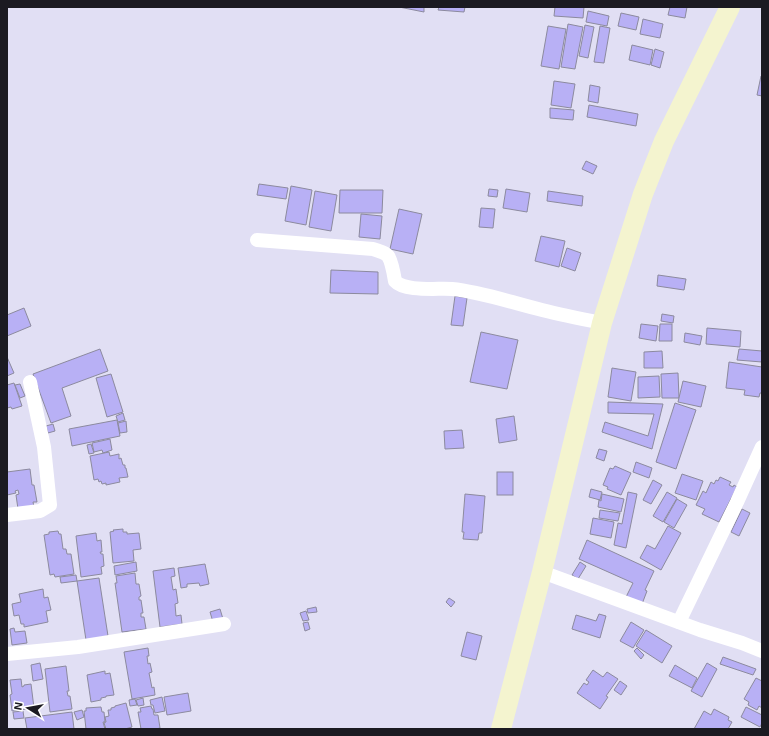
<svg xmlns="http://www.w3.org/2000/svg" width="769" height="736" font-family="'Exo 2',sans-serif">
<rect width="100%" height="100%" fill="#e1dff4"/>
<g fill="#b8b0f5" stroke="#8c8a9e">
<path d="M399,7H424V12Z"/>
<path d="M439,7H465L464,12L438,10Z"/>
<path d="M555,7H584L583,18L554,16Z"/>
<path d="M670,7H687L685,18L668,15Z"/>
<path d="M588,11L609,16L607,26L586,22Z"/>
<path d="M621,13L639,17L636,30L618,26Z"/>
<path d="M643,19L663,24L660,38L640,34Z"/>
<path d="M568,24L583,27L575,69L561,67Z"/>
<path d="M585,25L594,27L588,58L579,56Z"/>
<path d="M548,26L566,29L559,69L541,66Z"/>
<path d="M600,26L610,28L604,63L594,62Z"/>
<path d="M632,45L653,50L650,65L629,60Z"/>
<path d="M655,49L664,52L660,68L651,65Z"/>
<path d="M761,76H762V96L757,95Z"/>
<path d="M554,81L575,84L571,108L551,105Z"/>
<path d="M590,85L600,87L598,103L588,101Z"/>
<path d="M589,105L638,114L636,126L587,117Z"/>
<path d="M550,108L574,110L573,120L550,118Z"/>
<path d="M586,161L597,166L593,174L582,169Z"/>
<path d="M259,184L288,188L286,199L257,195Z"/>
<path d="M291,186L312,190L306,225L285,221Z"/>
<path d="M489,189L498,190L497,197L488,196Z"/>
<path d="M506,189L530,193L527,212L503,208Z"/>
<path d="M340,190H383L382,213H339Z"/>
<path d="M315,191L337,195L331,231L309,227Z"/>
<path d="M548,191L583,196L582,206L547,201Z"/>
<path d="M481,208L495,209L493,228L479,227Z"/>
<path d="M399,209L422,214L413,254L390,249Z"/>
<path d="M361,214L382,216L380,239L359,237Z"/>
<path d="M541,236L565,241L559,267L535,261Z"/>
<path d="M567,248L581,253L575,271L561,266Z"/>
<path d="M331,270L378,272V294L330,293Z"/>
<path d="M658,275L686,279L684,290L657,286Z"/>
<path d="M455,296L467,298L463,326L451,325Z"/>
<path d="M24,308L31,326L7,336V315Z"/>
<path d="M662,314L674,316L673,323L661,321Z"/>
<path d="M641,324L658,326L656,341L639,338Z"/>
<path d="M660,324H672V341H659Z"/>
<path d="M707,328L741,331L740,347L706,344Z"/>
<path d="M481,332L518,340L507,389L470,382Z"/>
<path d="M685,333L702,336L700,345L684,342Z"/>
<path d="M100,349L108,371L62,388L71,416L51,423L33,374Z"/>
<path d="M739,349L762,351V362L737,360Z"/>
<path d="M662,351L663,368H644V352Z"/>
<path d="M7,357L14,373L7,376Z"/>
<path d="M729,362L762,367V393H760L759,397L744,395L745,390L726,388Z"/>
<path d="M612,368L636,372L631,401L608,397Z"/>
<path d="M678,373L679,398H662L661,374Z"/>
<path d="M111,374L123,412L107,417L96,378Z"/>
<path d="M659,376L660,397L638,398V377Z"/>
<path d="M683,381L706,386L701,407L678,402Z"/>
<path d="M14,383L22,406L12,409L11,407L7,408V385Z"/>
<path d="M20,384L25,396L20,398L15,385Z"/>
<path d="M608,402L663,404L652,449L602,432L605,422L648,436L654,414L608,413Z"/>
<path d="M675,403L696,410L676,469L656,462Z"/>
<path d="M123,413L125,420L118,422L116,416Z"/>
<path d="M514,416L517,440L499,443L496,419Z"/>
<path d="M117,420L120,436L72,446L69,429Z"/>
<path d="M126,421L127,432L120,433L118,423Z"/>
<path d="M53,424L55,431L48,433L46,426Z"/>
<path d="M462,430L464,448L445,449L444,431Z"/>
<path d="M110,439L112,450L103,453L102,450L94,452L92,443Z"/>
<path d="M91,444L94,453L89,454L87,445Z"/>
<path d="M599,449L607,451L604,461L596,458Z"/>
<path d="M109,452L110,456L119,454V459L121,458L123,465H125V468H126L128,477L119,478L120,482L106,485V483L102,484L101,481L99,482L98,479L94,480L90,456Z"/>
<path d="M636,462L652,468L649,478L633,472Z"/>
<path d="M615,466L631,473L621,495L607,489L608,487L603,485L610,468L613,469Z"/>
<path d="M30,469L32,485H34L37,502H33L34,507L18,509L16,495L19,494L18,490L15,491L16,493L7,495V472Z"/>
<rect x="497" y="472" width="16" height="23"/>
<path d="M682,474L703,481L696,500L675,493Z"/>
<path d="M720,477L731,482L729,485L733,487L734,485L737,487L719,522L702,514L705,509L696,505L703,491L706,493L711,482L714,484L716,480L718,481Z"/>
<path d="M653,480L662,485L651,504L643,500Z"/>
<path d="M591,489L602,492L600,500L589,497Z"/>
<path d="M628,492L637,494L626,548L614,545L618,523L622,524Z"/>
<path d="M667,492L677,498L663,522L653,516Z"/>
<path d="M465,494L485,496L482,533H479L478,540L463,539L464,532H462Z"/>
<path d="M602,494L624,499L621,512L598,507L599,500L601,501Z"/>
<path d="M677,499L687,505L674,528L664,522Z"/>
<path d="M742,509L750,513L739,536L731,532Z"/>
<path d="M600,510L620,513L618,521L599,518Z"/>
<path d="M593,518L614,522L611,538L590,534Z"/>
<path d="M668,526L681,533L661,570L640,558L647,545L655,549Z"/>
<path d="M123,529V532H127V534L139,533L141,549L133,550L134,561L113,563L110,532L114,531L113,530Z"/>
<path d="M58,531L59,534H61L63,549H66L67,554H71L74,574L55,577L54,574L50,575L44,535L49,534V532Z"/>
<path d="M96,533L97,541L101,540L102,552H100L101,554H103L104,566L101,567L102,574L81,577L76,536Z"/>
<path d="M587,540L654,571L645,590L647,591L642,604L626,597L633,583L579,559Z"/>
<path d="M136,562L137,571L115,575L114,566Z"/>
<path d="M580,562L586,566L578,579L572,575Z"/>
<path d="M205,564L209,584L200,586L199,583L187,584V587L181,588L178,568Z"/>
<path d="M174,568L175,576L171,577L173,590L176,589L178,603L175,604L176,616L181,615L182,624L160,627L153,571Z"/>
<path d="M135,573L136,584H139L141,596L139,597V600H141L143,613H141V617H144L146,629L122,632L115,583H117L116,576Z"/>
<path d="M76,575L77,581L61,583L60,577Z"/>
<path d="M99,578L108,636L86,640L77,581Z"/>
<path d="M43,589L44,598L48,597L51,610L46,611L48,622L24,627V624H21L19,615L14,616L12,604L21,602L19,594Z"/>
<path d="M449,598L455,602L451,607L446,602Z"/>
<path d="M316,607L317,612L308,613L307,609Z"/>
<path d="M220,609L223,619L213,622L210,612Z"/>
<path d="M306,611L309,620L303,621L300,613Z"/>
<path d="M599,614L606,616L600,638L572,629L576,615L596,621Z"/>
<path d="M308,622L310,629L305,631L303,623Z"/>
<path d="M631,622L644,630L633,648L620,641Z"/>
<path d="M14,628L15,632L25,631L27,643L12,645L10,629Z"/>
<path d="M646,630L672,646L662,663L636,646Z"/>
<path d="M467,632L482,636L476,660L461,656Z"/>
<path d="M148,648L149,656H147L148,664L150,663L152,672L149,673L152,688L154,687L155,695L132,699L124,652Z"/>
<path d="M637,648L644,655L641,659L634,651Z"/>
<path d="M723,657L756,669L753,675L720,664Z"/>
<path d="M40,663L43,679L33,681L31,665Z"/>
<path d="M707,663L717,669L702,697L691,691Z"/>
<path d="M675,665L697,678L692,688L669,676Z"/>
<path d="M66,666L69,691H67L68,696H70L72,709L50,712L45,669Z"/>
<path d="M593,670L603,677L607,672L618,679L606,696L608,697L600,709L577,693L584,683L587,685L589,682L586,680Z"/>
<path d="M105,671V674L110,673L114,695L106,696V697L101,698V700L91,702L87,675Z"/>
<path d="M756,678L762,681V708L759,706L757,710L748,705L749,702L744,699Z"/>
<path d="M21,679L22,687L24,686V685L31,684L34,708L12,711L10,695L12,694L10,680Z"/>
<path d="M620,681L627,686L621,695L614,690Z"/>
<path d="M188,693L191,711L167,715L164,697Z"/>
<path d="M162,697L165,711L155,713L153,705H151L150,700Z"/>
<path d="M143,698L144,705L138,706L136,700Z"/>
<path d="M135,699L137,705L130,706L129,700Z"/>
<path d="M126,703L132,727L125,729H106L104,723L106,722L105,717L109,716L108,710H111V708L115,707V706Z"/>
<path d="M151,706L152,709H153L154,715H158L160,728L156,729H141L138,712H141L140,708Z"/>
<path d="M101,707L102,712H104L105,722H103L105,729H86L84,711H86V708Z"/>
<path d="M746,707L762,715V723L760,727L741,717Z"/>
<path d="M714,709L729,717L728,720L732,722L728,729H694L704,711L711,715Z"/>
<path d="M82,710L84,717L77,720L74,712Z"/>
<path d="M23,711L24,718L14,719L13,712Z"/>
<path d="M72,712L74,729H27L25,718Z"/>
</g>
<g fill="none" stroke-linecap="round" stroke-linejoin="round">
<g stroke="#fff" stroke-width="14">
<path d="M257,240L373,249C378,251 385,252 388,256C391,260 394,275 395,281C405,292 437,288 452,289C483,292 512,303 542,310C562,315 582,319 602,323"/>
<path d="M7,515L40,511L50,505L44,447L30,382"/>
<path d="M542,572L700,630L742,643L762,651"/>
<path d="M679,622L737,502L762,447"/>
<path d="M7,654L78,647L224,624"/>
</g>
<path stroke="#f4f4cf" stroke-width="20" d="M501,729L542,572L602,323L643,194L664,141L730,7"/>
</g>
<rect width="769" height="736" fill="none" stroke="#1b1a21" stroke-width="16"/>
<g transform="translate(28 708) rotate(281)" stroke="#ffffff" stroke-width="3" paint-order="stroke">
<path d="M0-3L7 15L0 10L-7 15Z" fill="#1b1a21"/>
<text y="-6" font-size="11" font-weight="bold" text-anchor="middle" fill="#1b1a21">N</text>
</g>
</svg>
